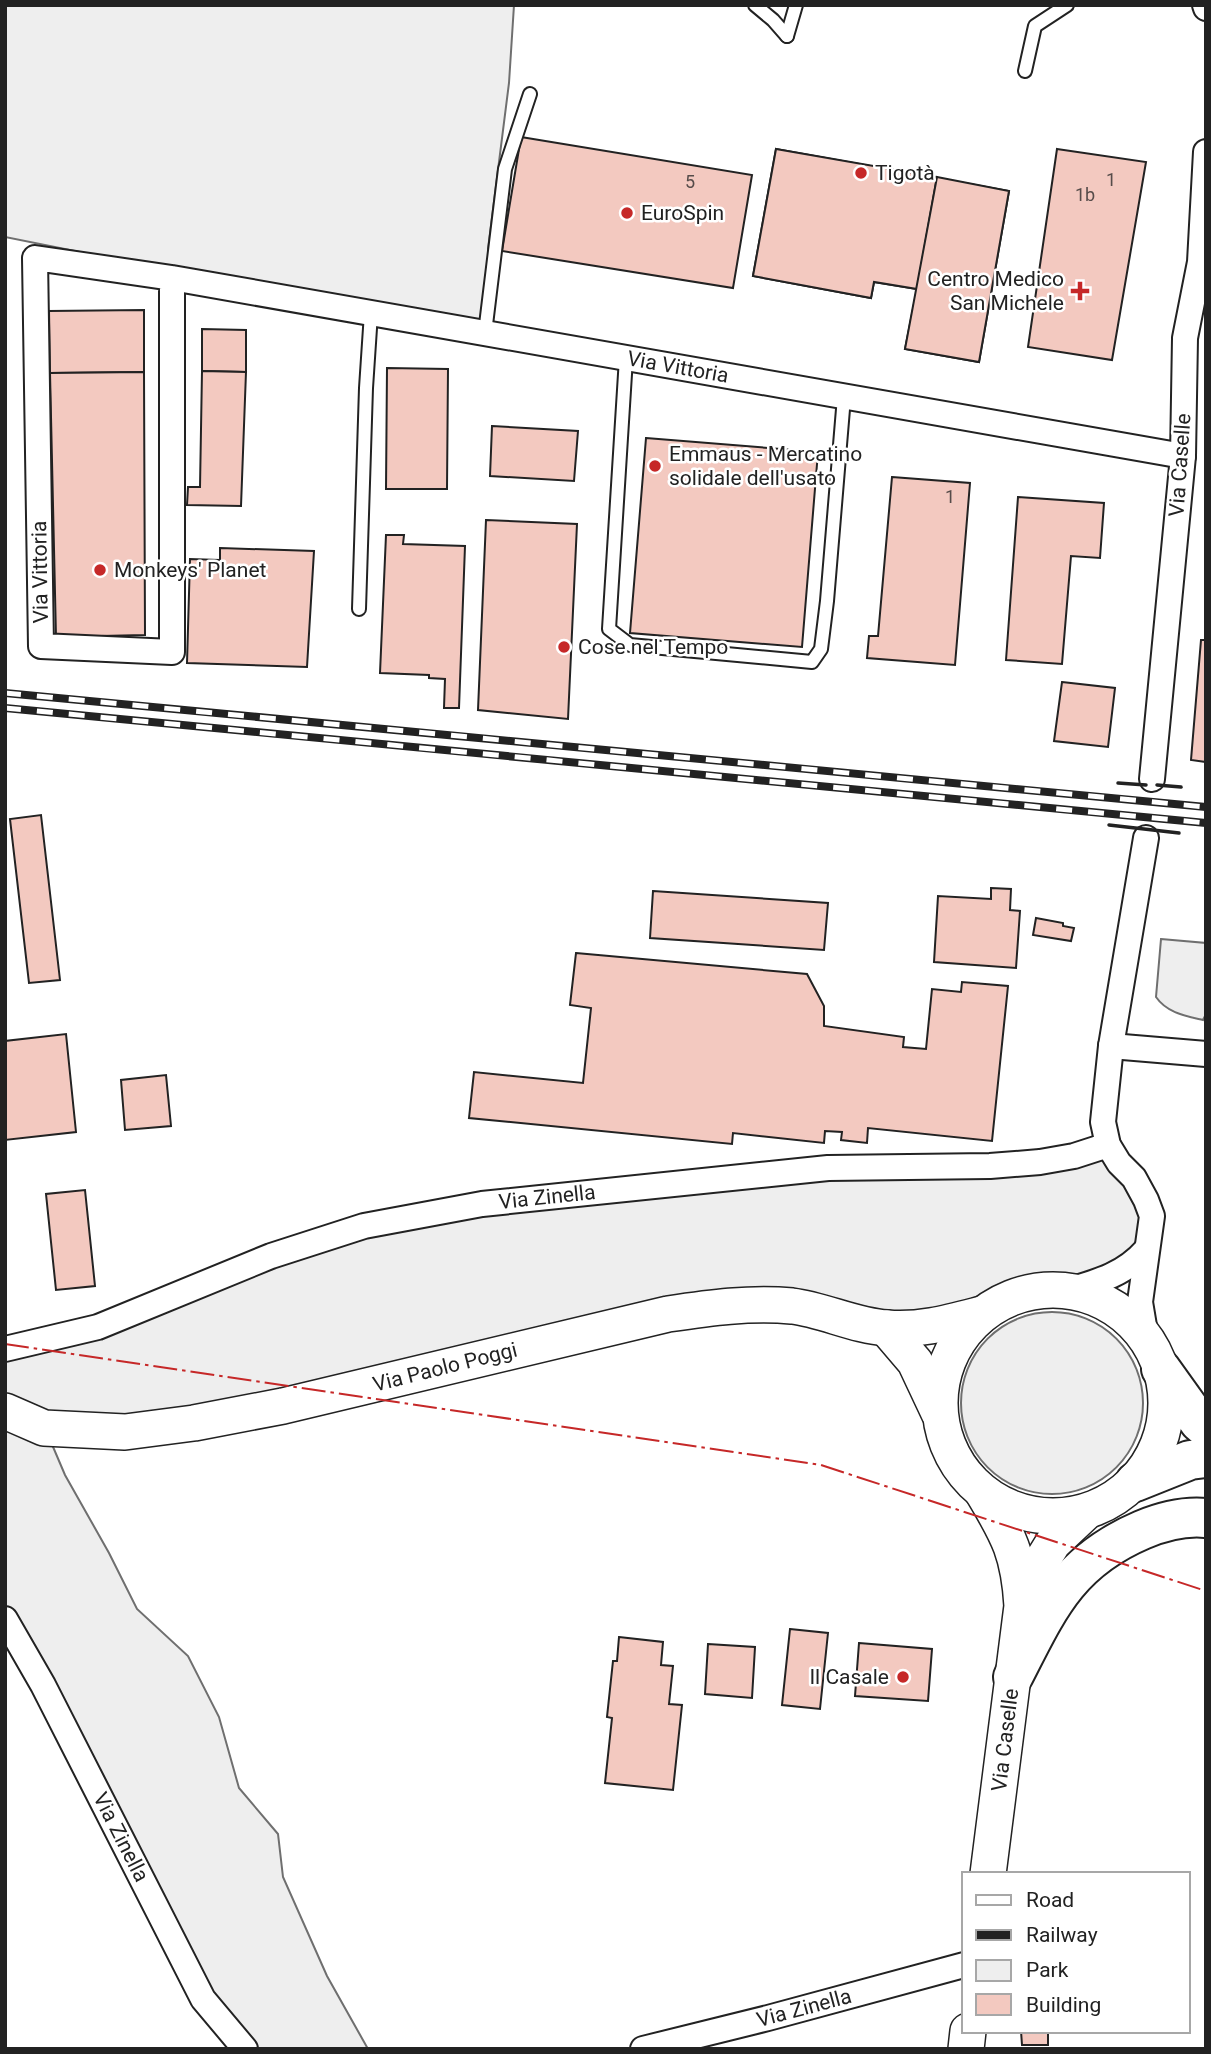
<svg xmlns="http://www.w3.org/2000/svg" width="1211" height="2054" font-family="Roboto,sans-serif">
<rect width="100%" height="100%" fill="#fff"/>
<g fill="#eee" stroke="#6f6f6f" stroke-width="2">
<path d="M5,5H514L509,83L488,249L499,264L479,332L5,237Z"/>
<path d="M1161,939L1206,943V1014L1203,1020C1186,1016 1167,1013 1156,997Z"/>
<path d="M1108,1145L1134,1179L1146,1250L1066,1291H1035L1001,1302L982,1314L934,1327L793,1306L410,1376L45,1428L65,1475L109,1553L137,1609L188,1656L219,1717L239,1788L278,1834L283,1877L327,1976L368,2049H245L5,1624V1349L364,1226Z"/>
<circle cx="1052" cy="1403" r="91"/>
</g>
<g fill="#f3c9c0" stroke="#222" stroke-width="2">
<path d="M521,137L752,175L733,288L502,251Z"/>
<path d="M776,149L1009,191L979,362L905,349L917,289L874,282L871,298L753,276Z"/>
<path d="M776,149L937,177L917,289L874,282L871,298L753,276Z"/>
<path d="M1057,149L1146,162L1112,360L1028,347Z"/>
<path d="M937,177L1009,191L979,362L905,349Z"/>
<path d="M144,310V372L50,373L49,311Z"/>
<path d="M202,329L246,330V372L202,371Z"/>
<path d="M387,368L448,369L447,489H386Z"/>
<path d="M202,371L246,372L241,506L187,505L188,487H200Z"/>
<path d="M144,372L145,635L56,637L50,373Z"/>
<path d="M492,426L578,431L574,481L490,476Z"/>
<path d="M646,438L818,452L802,647L630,633Z"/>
<path d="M892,477L970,483L955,665L867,658L869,636H878Z"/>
<path d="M1018,497L1104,503L1100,558L1071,556L1062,664L1006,660Z"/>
<path d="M486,520L577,524L568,719L478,710Z"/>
<path d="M386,535H404L403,544L465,546L459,708H444L445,679L429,678V675L380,673Z"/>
<path d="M220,548L314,551L307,667L187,663L190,559L220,560Z"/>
<path d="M1201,640H1206V762L1191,760Z"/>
<path d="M1062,682L1115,688L1108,747L1054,741Z"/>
<path d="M41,815L60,980L29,983L10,819Z"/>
<path d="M991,888L1011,889L1010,910L1020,911L1016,968L934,962L938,896L991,899Z"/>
<path d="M653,891L828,903L824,950L650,938Z"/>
<path d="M1036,918L1063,923V926L1074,928L1071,941L1033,935Z"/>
<path d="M576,953L807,974L824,1006V1026L904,1037L903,1047L926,1049L932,989L961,992L962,982L1008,986L992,1141L868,1128L867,1143L841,1140L842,1132L825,1131L824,1143L733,1133L732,1144L469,1118L474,1072L583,1083L591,1008L570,1005Z"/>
<path d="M66,1034L76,1132L5,1140V1041Z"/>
<path d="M166,1075L171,1126L125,1130L121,1080Z"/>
<path d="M85,1190L95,1286L56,1290L46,1194Z"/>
<path d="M790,1629L828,1633L820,1709L782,1705Z"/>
<path d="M619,1637L663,1642L661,1665L673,1666L669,1704L682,1705L673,1790L605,1783L612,1718L607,1717L613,1661H617Z"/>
<path d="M859,1643L932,1649L928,1701L855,1696Z"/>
<path d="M708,1644L755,1647L752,1698L705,1694Z"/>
<path d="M1021,2031H1048V2045H1022Z"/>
</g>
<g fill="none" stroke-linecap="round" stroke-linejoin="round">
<defs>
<g id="service">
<path d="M755,5L773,20L787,36"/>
<path d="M787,36L796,5"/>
<path d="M1025,71L1035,26L1067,5"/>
<path d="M485,333L505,169L530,94"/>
<path d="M626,358L609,629L630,645L812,662L821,649L827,601L844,397"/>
<path d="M359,609L366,388L371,313"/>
</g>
<g id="minor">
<path d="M1205,5L1206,8"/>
<path d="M172,278V652L41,646L35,258L172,278L1183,456"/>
<path d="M1152,779L1183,456L1185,338L1200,262L1206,152"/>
<path d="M1146,838L1111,1046L1103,1122L1108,1145L1119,1163L1134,1178L1146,1200L1152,1216L1140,1302L1146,1338"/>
<path d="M1111,1046L1206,1054"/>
<path d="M1066,1291C1097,1282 1124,1275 1146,1250"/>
<path d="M5,1349L98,1327L271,1256L364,1226L482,1204L828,1168L990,1166L1040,1162L1074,1156L1108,1145"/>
<path d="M5,1619L43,1685L203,1999L245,2049"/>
<path d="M643,2049L768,2018L964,1965"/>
</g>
<g id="secondary">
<circle cx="1053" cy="1403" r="113"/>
<path d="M886,1328L915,1362L939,1413"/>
<path d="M5,1411L44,1428L125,1432L194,1423L283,1406L668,1314C709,1308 750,1302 792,1306C824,1310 855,1326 887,1328C920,1331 951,1322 982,1314"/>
<path d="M983,1493C1009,1536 1019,1555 1022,1606L988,1874"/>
<path d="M1023,1603L1035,1572L1053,1543L1086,1512"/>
<path d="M966,2049L968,2031"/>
</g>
<g id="motorway">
<path d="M1161,1369L1199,1422L1206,1428"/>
<path d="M1135,1482L1190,1460L1206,1458"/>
<path d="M1013,1677C1048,1609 1067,1562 1142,1530C1161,1522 1185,1516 1206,1518"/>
</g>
</defs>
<use href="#service" stroke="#222" stroke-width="16"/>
<use href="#minor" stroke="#222" stroke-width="28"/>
<use href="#secondary" stroke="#222" stroke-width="38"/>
<use href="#motorway" stroke="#222" stroke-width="42"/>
<use href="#service" stroke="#fff" stroke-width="12"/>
<use href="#minor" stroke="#fff" stroke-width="24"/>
<use href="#secondary" stroke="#fff" stroke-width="35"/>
<use href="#motorway" stroke="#fff" stroke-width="38"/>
<defs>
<g id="rail">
<path d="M5,693L1206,807"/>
<path d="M5,708L1206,823"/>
</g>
</defs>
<use href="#rail" stroke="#222" stroke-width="8"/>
<use href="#rail" stroke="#fff" stroke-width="5" stroke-dasharray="16" stroke-linecap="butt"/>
<g stroke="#222" stroke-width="3.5">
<path d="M1118,783L1146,785"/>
<path d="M1157,785L1181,787"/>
<path d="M1109,825L1179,833"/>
</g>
<path stroke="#c62828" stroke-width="2" stroke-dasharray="24 5 3.5 5" stroke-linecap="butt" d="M5,1344L821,1465L1206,1591"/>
</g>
<g fill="#c62828" stroke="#fff" stroke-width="2.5">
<circle cx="861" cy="173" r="7"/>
<circle cx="627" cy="213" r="7"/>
<path d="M1076.5 280.5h7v7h7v7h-7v7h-7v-7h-7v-7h7z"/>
<circle cx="655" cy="466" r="7"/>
<circle cx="100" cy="570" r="7"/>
<circle cx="564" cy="647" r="7"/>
<circle cx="903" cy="1677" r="7"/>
</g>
<g text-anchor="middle" stroke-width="5" stroke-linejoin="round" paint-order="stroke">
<g font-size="18" fill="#564c4a">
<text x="1111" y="186">1</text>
<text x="690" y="188">5</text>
<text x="1085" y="201">1b</text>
<text x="950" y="503">1</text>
</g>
<g font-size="21" fill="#222" stroke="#fff" text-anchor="start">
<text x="875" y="180">Tigotà</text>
<text x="641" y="220">EuroSpin</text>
<text x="1064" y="286" text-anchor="end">Centro Medico<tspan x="1064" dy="24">San Michele</tspan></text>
<text x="669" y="461">Emmaus - Mercatino<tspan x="669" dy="24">solidale dell'usato</tspan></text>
<text x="114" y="577">Monkeys' Planet</text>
<text x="578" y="654">Cose nel Tempo</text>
<text x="889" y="1684" text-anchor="end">Il Casale</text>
</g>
<g font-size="21" fill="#222" stroke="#fff">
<text transform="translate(678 367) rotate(10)" y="7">Via Vittoria</text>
<text transform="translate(1180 465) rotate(-86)" y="7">Via Caselle</text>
<text transform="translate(40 572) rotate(-91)" y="7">Via Vittoria</text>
<text transform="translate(547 1197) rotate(-6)" y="7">Via Zinella</text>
<text transform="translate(445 1367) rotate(-14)" y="7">Via Paolo Poggi</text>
<text transform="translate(1005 1740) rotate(-83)" y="7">Via Caselle</text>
<text transform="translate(121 1837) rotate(63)" y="7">Via Zinella</text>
<text transform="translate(804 2008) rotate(-15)" y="7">Via Zinella</text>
</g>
</g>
<rect width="1211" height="2054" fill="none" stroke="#222222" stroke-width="14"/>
<rect x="962" y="1872" width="228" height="161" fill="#ffffff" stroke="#a7a7a7" stroke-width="2"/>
<rect x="976" y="1895" width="35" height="10" fill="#ffffff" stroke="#a7a7a7" stroke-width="2"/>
<text x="1026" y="1907" font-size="21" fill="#222222">Road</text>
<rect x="976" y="1930" width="35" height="10" fill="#222222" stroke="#a7a7a7" stroke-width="2"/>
<text x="1026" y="1942" font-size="21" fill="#222222">Railway</text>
<rect x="976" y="1960" width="35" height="21" fill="#eeeeee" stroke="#a7a7a7" stroke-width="2"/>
<text x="1026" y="1977" font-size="21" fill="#222222">Park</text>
<rect x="976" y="1994" width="35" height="21" fill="#f3c9c0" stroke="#a7a7a7" stroke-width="2"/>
<text x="1026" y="2012" font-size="21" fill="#222222">Building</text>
</svg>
